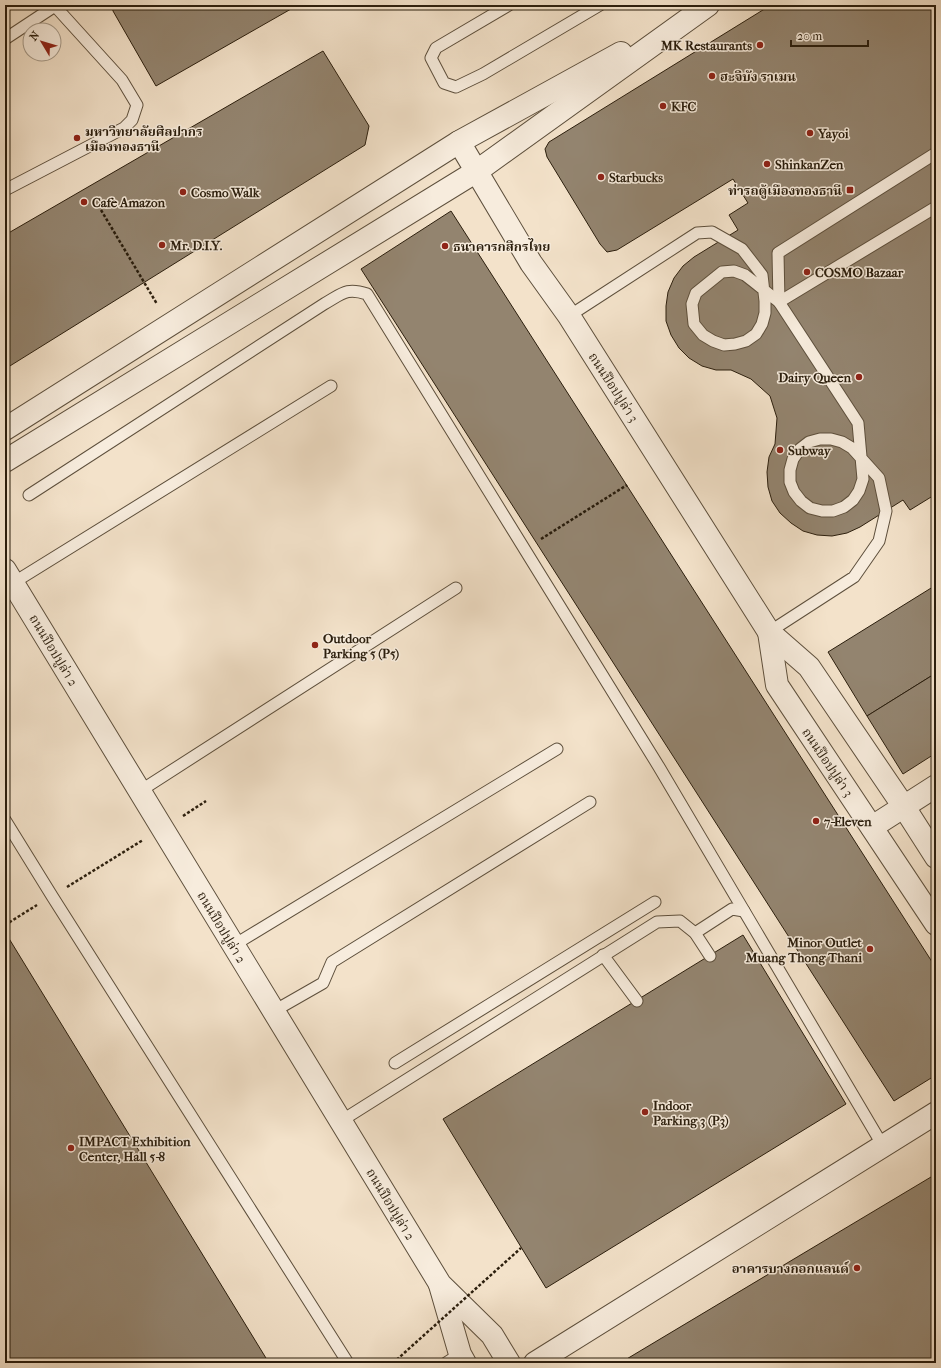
<svg xmlns="http://www.w3.org/2000/svg" width="941" height="1368" font-family="'IM FELL French Canon','Noto Serif Thai',serif">
<rect width="100%" height="100%" fill="#f3e2ca"/>
<filter id="stains"><feTurbulence type="fractalNoise" baseFrequency=".005" numOctaves="4"/><feColorMatrix values="0 0 0 0 .2 0 0 0 0 .09 0 0 0 0 .02 0 0 0 .5 -.17"/></filter>
<radialGradient id="worn" r=".72"><stop offset=".6" stop-color="#630" stop-opacity="0"/><stop offset="1" stop-color="#630" stop-opacity=".3"/></radialGradient>
<g fill="#93846f" stroke="#2b1e0d">
<path d="M112,5H298L156,86L113,11Z"/>
<path d="M771,5H936V494L910,510L903,500L860,527L847,533L832,536L817,535L803,531L791,523L780,513L772,501L768,487L767,472L769,457L775,444L777,418L770,396L751,379L731,370H716L702,366L689,358L679,348L671,335L666,321V306L668,292L674,278L683,266L694,257L738,230L729,215L748,203L733,179L617,250L607,252L600,244L547,157L545,149L549,142Z"/>
<path d="M323,51L369,126L365,145L5,369V235Z"/>
<path d="M451,211L936,968V1075L894,1101L361,269Z"/>
<path d="M936,585V673L867,716L828,652Z"/>
<path d="M936,673V753L903,774L867,716Z"/>
<path d="M5,932L269,1363H5Z"/>
<path d="M743,935L846,1104L546,1288L443,1119Z"/>
<path d="M936,1174V1363H620Z"/>
</g>
<g fill="none" stroke-linecap="round" stroke-linejoin="round">
<defs>
<g id="lane">
<path d="M509,5L436,48L431,58L444,83L456,87L483,74L600,5"/>
<path d="M5,39L55,6"/>
<path d="M5,190L124,128L132,120L137,105L122,80L54,5"/>
<path d="M779,302L778,253L936,153"/>
<path d="M779,302L936,207"/>
<path d="M569,316L697,233L712,232L742,249L762,275L765,301V313L762,324L756,334L746,341L735,344L724,345L713,341L703,335L694,324L692,304L696,293L722,272L734,271L745,275L754,282L779,302L858,423L862,468L863,479L859,491L853,500L844,507L833,511H822L810,508L801,501L794,492L790,482V470L793,459L800,449L809,442L820,439H831L842,442L852,448L879,478L886,511L879,541L854,577L769,632"/>
<path d="M29,495L324,304C342,294 346,287 367,294L659,767L883,1146"/>
<path d="M13,583L331,386"/>
<path d="M140,791L456,588"/>
<path d="M5,820L52,896L348,1363"/>
<path d="M695,933L732,909L744,911"/>
<path d="M234,945L557,749"/>
<path d="M603,955L637,1001"/>
<path d="M274,1011L323,983L332,962L590,802"/>
<path d="M395,1063L655,902"/>
<path d="M341,1121L657,922L680,921L695,933L710,956"/>
<path d="M446,1363L460,1354"/>
</g>
<g id="street">
<path d="M459,142L531,263L569,316L769,632L809,667L904,807L936,857"/>
<path d="M5,429L459,142L621,53"/>
<path d="M5,461L477,171L708,5"/>
<path d="M5,570L440,1284L492,1335L509,1363"/>
<path d="M769,632L777,685L936,924"/>
<path d="M872,827L936,786"/>
<path d="M440,1285L460,1354L465,1363"/>
<path d="M535,1363L936,1113"/>
</g>
</defs>
<use href="#lane" stroke="#5d4f3c" stroke-width="13"/>
<use href="#street" stroke="#5d4f3c" stroke-width="24"/>
<g stroke="#2b1e0d" stroke-width="2.5" stroke-dasharray="3 2" stroke-linecap="butt">
<path d="M101,210L157,304"/>
<path d="M541,539L627,485"/>
<path d="M183,816L206,801"/>
<path d="M67,887L143,840"/>
<path d="M5,925L37,905"/>
</g>
<use href="#lane" stroke="#f7ecdd" stroke-width="11"/>
<use href="#street" stroke="#f7ecdd" stroke-width="22"/>
<path stroke="#2b1e0d" stroke-width="2.5" stroke-dasharray="3 2" stroke-linecap="butt" d="M393,1363L521,1248"/>
</g>
<g fill="#8f2418" stroke="#f7ecdd" stroke-width="1.5">
<circle cx="760" cy="45" r="4"/>
<circle cx="712" cy="76" r="4"/>
<circle cx="663" cy="106" r="4"/>
<circle cx="810" cy="133" r="4"/>
<circle cx="77" cy="138" r="4"/>
<circle cx="767" cy="164" r="4"/>
<circle cx="601" cy="177" r="4"/>
<rect x="846" y="186" width="8" height="8" rx="2"/>
<circle cx="183" cy="192" r="4"/>
<circle cx="84" cy="202" r="4"/>
<circle cx="162" cy="245" r="4"/>
<circle cx="445" cy="246" r="4"/>
<circle cx="807" cy="272" r="4"/>
<circle cx="859" cy="377" r="4"/>
<circle cx="780" cy="450" r="4"/>
<circle cx="315" cy="645" r="4"/>
<circle cx="816" cy="821" r="4"/>
<circle cx="870" cy="949" r="4"/>
<circle cx="645" cy="1112" r="4"/>
<circle cx="71" cy="1148" r="4"/>
<circle cx="857" cy="1268" r="4"/>
</g>
<g text-anchor="middle" stroke-width="3" stroke-linejoin="round" paint-order="stroke">
<g font-size="13" font-weight="bold" fill="#2b1e0d" stroke="#f7ecdd" text-anchor="start">
<text x="752" y="50" text-anchor="end">MK Restaurants</text>
<text x="720" y="81">ฮะจิบัง ราเมน</text>
<text x="671" y="111">KFC</text>
<text x="85" y="136">มหาวิทยาลัยศิลปากร<tspan x="85" dy="15">เมืองทองธานี</tspan></text>
<text x="818" y="138">Yayoi</text>
<text x="775" y="169">ShinkanZen</text>
<text x="609" y="182">Starbucks</text>
<text x="842" y="195" text-anchor="end">ท่ารถตู้เมืองทองธานี</text>
<text x="191" y="197">Cosmo Walk</text>
<text x="92" y="207">Cafe Amazon</text>
<text x="170" y="250">Mr. D.I.Y.</text>
<text x="453" y="251">ธนาคารกสิกรไทย</text>
<text x="815" y="277">COSMO Bazaar</text>
<text x="851" y="382" text-anchor="end">Dairy Queen</text>
<text x="788" y="455">Subway</text>
<text x="323" y="643">Outdoor<tspan x="323" dy="15">Parking 5 (P5)</tspan></text>
<text x="824" y="826">7-Eleven</text>
<text x="862" y="947" text-anchor="end">Minor Outlet<tspan x="862" dy="15">Muang Thong Thani</tspan></text>
<text x="653" y="1110">Indoor<tspan x="653" dy="15">Parking 3 (P3)</tspan></text>
<text x="79" y="1146">IMPACT Exhibition<tspan x="79" dy="15">Center, Hall 5-8</tspan></text>
<text x="849" y="1273" text-anchor="end">อาคารบางกอกแลนด์</text>
</g>
<g font-size="13" fill="#2b1e0d" stroke="#f7ecdd">
<text transform="translate(614 387) rotate(57)" y="5">ถนนป๊อปปูล่า 3</text>
<text transform="translate(54 650) rotate(59)" y="5">ถนนป๊อปปูล่า 2</text>
<text transform="translate(828 762) rotate(56)" y="5">ถนนป๊อปปูล่า 3</text>
<text transform="translate(222 927) rotate(59)" y="5">ถนนป๊อปปูล่า 2</text>
<text transform="translate(391 1204) rotate(59)" y="5">ถนนป๊อปปูล่า 2</text>
</g>
</g>
<rect width="941" height="1368" fill="none" stroke="#f3e2ca" stroke-width="20"/>
<rect x="6" y="6" width="929" height="1356" fill="none" stroke="#2b1e0d" stroke-width="2"/>
<rect x="10" y="10" width="921" height="1348" fill="none" stroke="#2b1e0d"/>
<g transform="translate(42 42) rotate(308)"><circle r="19" fill="#f7ecdd" stroke="#a59a8a"/>
<path d="M0-3L7 15L0 10L-7 15Z" fill="#8f2418"/>
<text y="-6" font-size="11" font-weight="bold" text-anchor="middle" fill="#2b1e0d">N</text>
</g>
<path d="M791 40v6h77v-6" fill="none" stroke="#2b1e0d" stroke-width="2"/>
<text x="797" y="40" font-size="12" fill="#2b1e0d" stroke="#f7ecdd" stroke-width="3" paint-order="stroke">20 m</text>
<rect width="100%" height="100%" filter="url(#stains)"/>
<rect width="100%" height="100%" fill="url(#worn)"/>
</svg>
